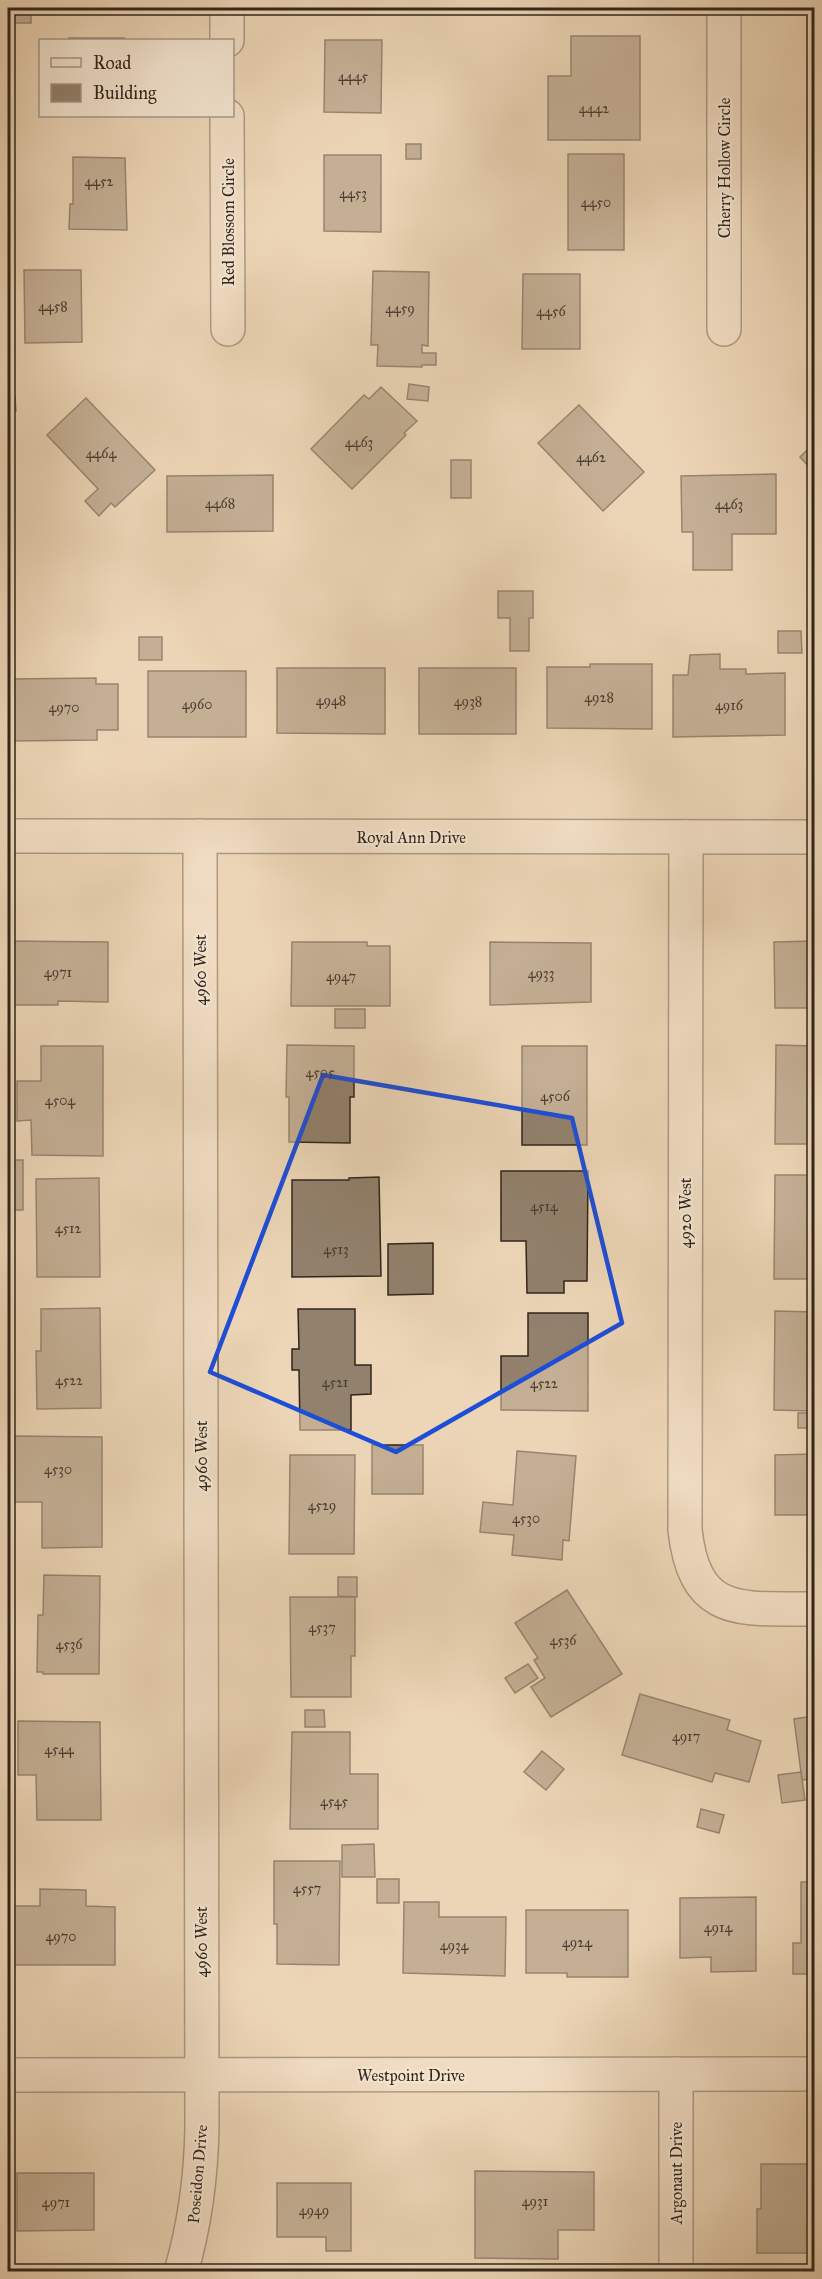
<svg xmlns="http://www.w3.org/2000/svg" width="822" height="2279" font-family="'IM FELL Great Primer',serif">
<rect width="100%" height="100%" fill="#ecd6b7"/>
<filter id="stains"><feTurbulence type="fractalNoise" baseFrequency=".00333" numOctaves="4"/><feColorMatrix values="0 0 0 0 .2 0 0 0 0 .09 0 0 0 0 .02 0 0 0 .5 -.17"/></filter>
<radialGradient id="worn" r=".72"><stop offset=".6" stop-color="#630" stop-opacity="0"/><stop offset="1" stop-color="#630" stop-opacity=".3"/></radialGradient>
<g fill="#92816d" stroke="#31251c" stroke-width="1.5">
<rect x="8" y="8" width="23" height="15"/>
<rect x="568" y="8" width="55" height="3"/>
<path d="M571,36H640V140H548V76H571Z"/>
<rect x="69" y="38" width="55" height="2"/>
<path d="M325,40H382L381,113L324,112Z"/>
<rect x="406" y="144" width="15" height="15"/>
<rect x="568" y="154" width="56" height="96"/>
<path d="M324,155H381V232L324,231Z"/>
<path d="M73,157L125,158L127,230L69,229L70,204H73Z"/>
<path d="M24,270H81L82,342L25,343Z"/>
<path d="M373,271L429,272L428,346L422,345V353H436V365H422V367L377,366L378,345H371Z"/>
<path d="M523,274H580V349H522Z"/>
<path d="M409,384L429,387L428,401L407,399Z"/>
<path d="M381,387L417,421L404,433L406,435L352,489L311,449L364,395L369,399Z"/>
<path d="M8,396H15L16,411H8Z"/>
<path d="M86,398L155,470L115,507L111,503L99,516L85,501L98,489L47,435Z"/>
<path d="M579,405L644,472L603,511L538,443Z"/>
<path d="M814,443V472L800,457Z"/>
<rect x="451" y="460" width="20" height="38"/>
<path d="M776,474V534H732V570H693V532H682L681,476Z"/>
<path d="M273,475V531L167,532V476Z"/>
<path d="M498,591H533V618H529V651H510V618H498Z"/>
<path d="M778,631H801L802,653H778Z"/>
<rect x="139" y="637" width="23" height="23"/>
<path d="M720,654V669H746V674L785,673V735L673,737V675H688L690,655Z"/>
<path d="M590,664H652V729L547,728V667H590Z"/>
<path d="M277,668H385V734L277,733Z"/>
<rect x="419" y="668" width="97" height="66"/>
<rect x="148" y="671" width="98" height="66"/>
<path d="M96,678V684H118V730H97V740L10,741V679Z"/>
<path d="M8,941L108,942V1002L58,1001V1005H8Z"/>
<path d="M814,941V1008H775L774,942Z"/>
<path d="M292,942H367V946H390V1006H291Z"/>
<path d="M490,942L591,943V1002L490,1005Z"/>
<rect x="335" y="1009" width="30" height="19"/>
<path d="M287,1045L354,1046V1097H350V1143L289,1142V1097H286Z"/>
<path d="M776,1045L814,1046V1144H775Z"/>
<path d="M41,1046H103V1156L32,1155L31,1120L17,1121V1081H41Z"/>
<rect x="522" y="1046" width="65" height="99"/>
<rect x="8" y="1097" width="6" height="60"/>
<rect x="8" y="1160" width="15" height="50"/>
<path d="M501,1171H588L587,1281H564V1293H527L526,1241H501Z"/>
<path d="M775,1175H814V1279H774Z"/>
<path d="M379,1177L381,1276L292,1277V1180H349V1178Z"/>
<path d="M99,1178L100,1277H37L36,1179Z"/>
<path d="M433,1243V1294L388,1295V1244Z"/>
<path d="M100,1308L101,1408L37,1409L36,1351H41V1309Z"/>
<path d="M298,1309H355V1365H371V1394L351,1395V1430H300L299,1370H292V1349H299Z"/>
<path d="M775,1311L814,1312V1411L774,1410Z"/>
<path d="M528,1313H588V1411L501,1410V1356H528Z"/>
<rect x="798" y="1413" width="16" height="15"/>
<path d="M14,1436L102,1437V1547L42,1548V1502H14Z"/>
<rect x="372" y="1445" width="51" height="49"/>
<path d="M517,1451L576,1456L569,1541L563,1540L562,1560L512,1555L514,1535L480,1532L483,1502L513,1505Z"/>
<path d="M814,1454V1515H775V1455Z"/>
<path d="M290,1455H355L354,1554H289Z"/>
<path d="M44,1575L100,1576L99,1674H43V1672H37L38,1615H43Z"/>
<path d="M338,1577H357V1597L338,1596Z"/>
<path d="M567,1590L622,1674L551,1717L531,1687L545,1678L534,1660L538,1658L515,1623Z"/>
<path d="M290,1597H355V1656H351V1697H291Z"/>
<path d="M528,1664L538,1678L515,1693L505,1678Z"/>
<path d="M640,1694L730,1720L727,1730L761,1741L749,1782L715,1773L712,1782L622,1755Z"/>
<path d="M305,1710H324L325,1727H305Z"/>
<path d="M814,1716V1779L802,1780L794,1719Z"/>
<path d="M18,1721L100,1722L101,1820H37L36,1775H18Z"/>
<path d="M292,1732H350V1774H378V1829H290Z"/>
<path d="M542,1751L564,1769L546,1790L524,1772Z"/>
<path d="M801,1772L805,1800L782,1803L778,1775Z"/>
<path d="M701,1809L724,1815L719,1833L697,1827Z"/>
<path d="M374,1844L375,1877H342V1845Z"/>
<path d="M274,1861H340L339,1965L277,1964V1924H274Z"/>
<rect x="377" y="1879" width="22" height="24"/>
<path d="M801,1882H814V1974H793V1943H801Z"/>
<path d="M40,1889L86,1890V1906L115,1907V1965H8V1906H40Z"/>
<path d="M756,1897V1971L711,1972V1957L680,1958V1898Z"/>
<path d="M404,1902H439V1917H506L505,1976L403,1973Z"/>
<path d="M526,1910H628V1977H567V1973H526Z"/>
<path d="M761,2164H814V2253H757V2209H761Z"/>
<path d="M475,2171L594,2172V2230H558V2259L475,2258Z"/>
<path d="M17,2173H94V2230L17,2231Z"/>
<path d="M277,2183H351V2251H326V2237H277Z"/>
</g>
<g fill="none" stroke-linecap="round" stroke-linejoin="round">
<defs>
<g id="minor">
<path d="M227,8V40"/>
<path d="M724,8V329"/>
<path d="M227,116L228,329"/>
<path d="M8,836L814,837"/>
<path d="M686,837L685,1530C695,1619 742,1608 814,1609"/>
<path d="M676,2074V2272"/>
<path d="M8,2075L814,2074"/>
<path d="M181,2272C195,2224 201,2177 202,2128L200,836"/>
</g>
</defs>
<use href="#minor" stroke="#605143" stroke-width="36"/>
<use href="#minor" stroke="#f3e4d0" stroke-width="33"/>
</g>
<path d="M0 0H822V2279H0ZM323,1075L572,1118L622,1323L396,1452L210,1372Z" fill="#ecd6b7" fill-opacity=".55" fill-rule="evenodd"/>
<path fill="none" stroke="#1d4ed8" stroke-width="4.5" stroke-linejoin="round" d="M323,1075L572,1118L622,1323L396,1452L210,1372Z"/>
<g text-anchor="middle" stroke-width="4.5" stroke-linejoin="round" paint-order="stroke">
<g font-size="14" fill="#493c30">
<text x="353" y="81">4445</text>
<text x="594" y="113">4442</text>
<text x="99" y="186">4452</text>
<text x="353" y="198">4453</text>
<text x="596" y="207">4450</text>
<text x="53" y="311">4458</text>
<text x="400" y="313">4459</text>
<text x="551" y="316">4456</text>
<text x="359" y="447">4463</text>
<text x="101" y="458">4464</text>
<text x="591" y="462">4462</text>
<text x="220" y="508">4468</text>
<text x="729" y="509">4463</text>
<text x="599" y="702">4928</text>
<text x="331" y="705">4948</text>
<text x="468" y="706">4938</text>
<text x="197" y="709">4960</text>
<text x="729" y="710">4916</text>
<text x="64" y="712">4970</text>
<text x="58" y="977">4971</text>
<text x="541" y="978">4933</text>
<text x="341" y="981">4947</text>
<text x="320" y="1077">4505</text>
<text x="555" y="1101">4506</text>
<text x="60" y="1105">4504</text>
<text x="544" y="1211">4514</text>
<text x="68" y="1233">4512</text>
<text x="336" y="1254">4513</text>
<text x="69" y="1385">4522</text>
<text x="335" y="1387">4521</text>
<text x="544" y="1388">4522</text>
<text x="58" y="1474">4530</text>
<text x="322" y="1510">4529</text>
<text x="526" y="1523">4530</text>
<text x="322" y="1632">4537</text>
<text x="563" y="1645">4536</text>
<text x="69" y="1649">4536</text>
<text x="686" y="1741">4917</text>
<text x="59" y="1754">4544</text>
<text x="334" y="1806">4545</text>
<text x="307" y="1893">4557</text>
<text x="718" y="1932">4914</text>
<text x="61" y="1941">4970</text>
<text x="577" y="1947">4924</text>
<text x="454" y="1950">4934</text>
<text x="535" y="2206">4931</text>
<text x="56" y="2207">4971</text>
<text x="314" y="2215">4949</text>
</g>
<g font-size="16" fill="#31251c" stroke="#f3e4d0">
<text transform="translate(724 168) rotate(-90)" y="6">Cherry Hollow Circle</text>
<text transform="translate(228 222) rotate(-90)" y="6">Red Blossom Circle</text>
<text x="411" y="843">Royal Ann Drive</text>
<text transform="translate(200 970) rotate(-90)" y="6">4960 West</text>
<text transform="translate(685 1213) rotate(-90)" y="6">4920 West</text>
<text transform="translate(201 1456) rotate(-90)" y="6">4960 West</text>
<text transform="translate(201 1942) rotate(-90)" y="6">4960 West</text>
<text x="411" y="2081">Westpoint Drive</text>
<text transform="translate(676 2173) rotate(-90)" y="6">Argonaut Drive</text>
<text transform="translate(197 2174) rotate(-85)" y="6">Poseidon Drive</text>
</g>
</g>
<rect width="822" height="2279" fill="none" stroke="#ecd6b7" stroke-width="30"/>
<rect x="9" y="9" width="804" height="2261" fill="none" stroke="#31251c" stroke-width="3"/>
<rect x="15" y="15" width="792" height="2249" fill="none" stroke="#31251c" stroke-width="1.5"/>
<rect x="39" y="39" width="195" height="78" fill="#f3e4d0" stroke="#a59888" stroke-width="1.5"/>
<rect x="51" y="58" width="30" height="9" fill="#f3e4d0" stroke="#a59888" stroke-width="1.5"/>
<text x="93" y="69" font-size="18" fill="#31251c">Road</text>
<rect x="51" y="84" width="30" height="18" fill="#92816d" stroke="#a59888" stroke-width="1.5"/>
<text x="93" y="99" font-size="18" fill="#31251c">Building</text>
<rect width="100%" height="100%" filter="url(#stains)"/>
<rect width="100%" height="100%" fill="url(#worn)"/>
</svg>
